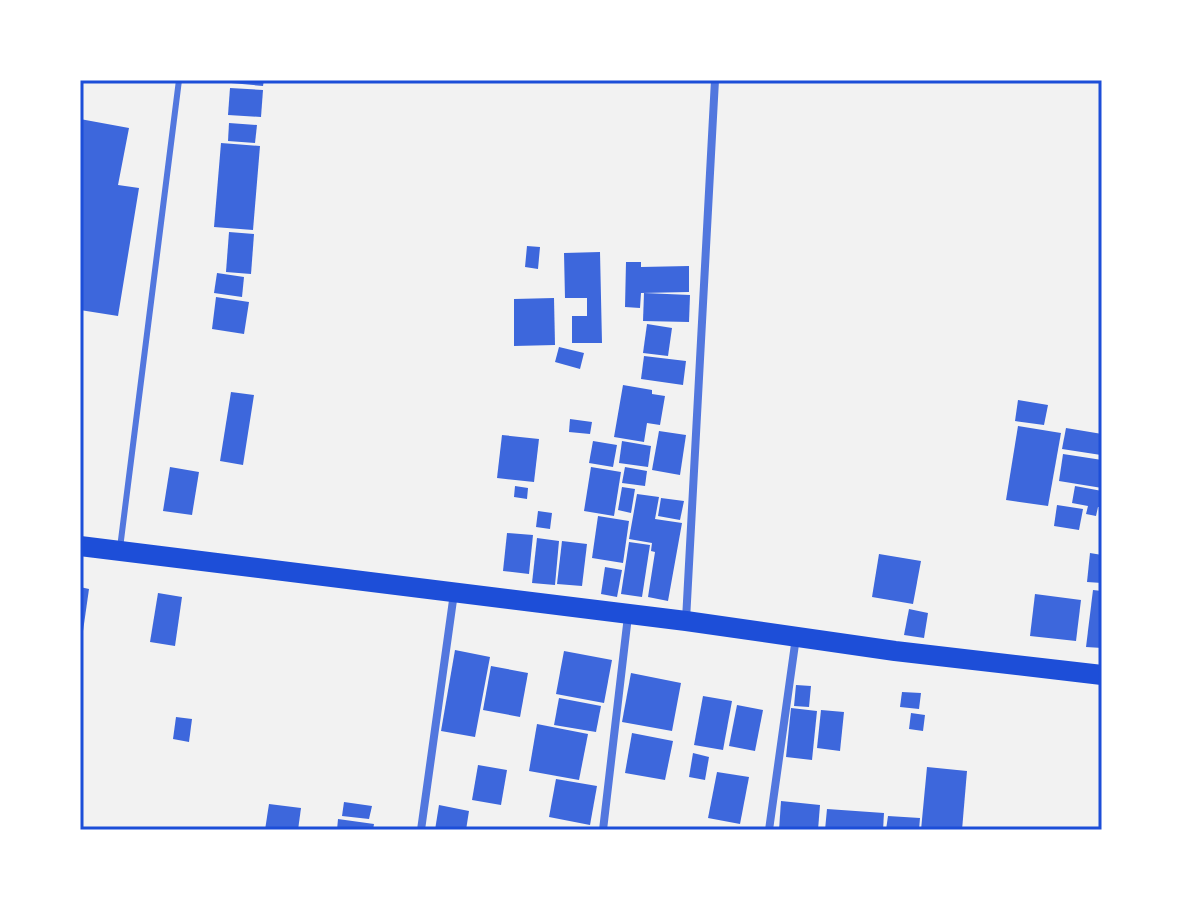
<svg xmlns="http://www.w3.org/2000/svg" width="1182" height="910" font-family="Roboto,sans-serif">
<rect width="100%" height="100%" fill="#f2f2f2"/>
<g fill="#3d67dc">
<path d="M220,80H264L263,86L220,82Z"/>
<path d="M230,88L263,90L261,117L228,115Z"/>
<path d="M80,119L129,128L118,185L139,188L118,316L80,310Z"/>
<path d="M229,123L257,125L255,143L228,141Z"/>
<path d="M221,143L260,146L253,230L214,227Z"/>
<path d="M229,232L254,234L251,274L226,272Z"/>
<path d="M527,246L540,247L538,269L525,267Z"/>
<path d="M600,252L602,343H572V316H587V298H565L564,253Z"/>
<path d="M626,262H641V267L689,266V292L641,293L640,308L625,307Z"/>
<path d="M217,273L244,277L242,297L214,293Z"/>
<path d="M644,293L690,295L689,322L643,321Z"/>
<path d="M216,297L249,302L244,334L212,329Z"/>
<path d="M554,298L555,345L514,346V299Z"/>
<path d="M647,324L672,328L668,356L643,353Z"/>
<path d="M559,347L584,353L580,369L555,362Z"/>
<path d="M644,356L686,361L683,385L641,379Z"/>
<path d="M623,385L652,390V394L665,396L660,425L647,423L644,442L614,437Z"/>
<path d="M231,392L254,395L243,465L220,461Z"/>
<path d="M1018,400L1048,405L1044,425L1015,421Z"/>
<path d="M570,419L592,422L590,434L569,432Z"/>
<path d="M1018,426L1061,433L1048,506L1006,500Z"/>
<path d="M1066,428L1102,434L1101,455L1062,449Z"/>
<path d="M659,431L686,435L680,475L652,470Z"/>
<path d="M502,435L539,439L534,482L497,478Z"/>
<path d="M593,441L617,445L613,467L589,463Z"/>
<path d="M622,441L651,446L648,467L619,463Z"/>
<path d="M1063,454L1102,460V488L1059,481Z"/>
<path d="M170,467L199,472L192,515L163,511Z"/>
<path d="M591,467L621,472L614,516L584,511Z"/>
<path d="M625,467L647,471L645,486L622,483Z"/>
<path d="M515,486L528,488L527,499L514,497Z"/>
<path d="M1075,486L1102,491L1100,507H1098L1096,516L1086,514L1088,506L1072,503Z"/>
<path d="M622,487L635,489L631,513L618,510Z"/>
<path d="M637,494L659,497L655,519L682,523L668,601L648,597L655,552L651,551L652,543L629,539Z"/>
<path d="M661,498L684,501L680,520L658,516Z"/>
<path d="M1057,505L1083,509L1079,530L1054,526Z"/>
<path d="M538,511L552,513L550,529L536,527Z"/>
<path d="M598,516L629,521L623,563L592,558Z"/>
<path d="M507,533L533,535L529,574L503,571Z"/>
<path d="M537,538L559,541L555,585L532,583Z"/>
<path d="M562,541L587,544L582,586L557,584Z"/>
<path d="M629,542L650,545L642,597L621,594Z"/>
<path d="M1090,553L1102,555V583L1087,582Z"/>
<path d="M879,554L921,561L913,604L872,597Z"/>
<path d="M605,567L622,570L617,597L601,594Z"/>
<path d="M80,587L89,589L82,638H80Z"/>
<path d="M1093,590L1102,591V648L1086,647Z"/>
<path d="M158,593L182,597L175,646L150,642Z"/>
<path d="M1035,594L1081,600L1076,641L1030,636Z"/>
<path d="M909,609L928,613L924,638L904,635Z"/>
<path d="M455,650L490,657L475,737L441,731Z"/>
<path d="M564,651L612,660L604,703L556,694Z"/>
<path d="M491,666L528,673L520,717L483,710Z"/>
<path d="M631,673L681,683L672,731L622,722Z"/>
<path d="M796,685L811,686L809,707L794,706Z"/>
<path d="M902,692L921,693L919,709L900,707Z"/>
<path d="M703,696L732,701L723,750L694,745Z"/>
<path d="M559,698L601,706L596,732L554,725Z"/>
<path d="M737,705L763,710L755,751L729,746Z"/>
<path d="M791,708L817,711L812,760L786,757Z"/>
<path d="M821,710L844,712L840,751L817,748Z"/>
<path d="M911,713L925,715L923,731L909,729Z"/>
<path d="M176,717L192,719L189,742L173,739Z"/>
<path d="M537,724L588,734L579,780L529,771Z"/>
<path d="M632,733L673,741L665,780L625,773Z"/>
<path d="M693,753L709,757L705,780L689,777Z"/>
<path d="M478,765L507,770L501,805L472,800Z"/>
<path d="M927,767L967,771L962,830H921Z"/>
<path d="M717,772L749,777L740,824L708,818Z"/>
<path d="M556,779L597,786L590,825L549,817Z"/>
<path d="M781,801L820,805L818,830H779Z"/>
<path d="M344,802L372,806L369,819L342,816Z"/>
<path d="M269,804L301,808L298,830H265Z"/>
<path d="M439,805L469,811L466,830H435Z"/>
<path d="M827,809L884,813L883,830H825Z"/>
<path d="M888,816L920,818L919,830H886Z"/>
<path d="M338,819L374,824L373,830H337Z"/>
</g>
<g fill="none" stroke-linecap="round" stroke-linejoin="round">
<path stroke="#5277de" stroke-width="6" d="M120,548L179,80"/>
<g stroke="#5277de" stroke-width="8">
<path d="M686,620L715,80"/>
<path d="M421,830L454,593"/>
<path d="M603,830L628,616"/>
<path d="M769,830L796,637"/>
</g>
<path stroke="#1d4ed8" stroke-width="20" d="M80,546L686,621L895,651L1102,675"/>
</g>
<rect width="1182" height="910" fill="none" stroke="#ffffff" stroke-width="164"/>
<rect x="82" y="82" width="1018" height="746" fill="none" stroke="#1d4ed8" stroke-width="3"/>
</svg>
